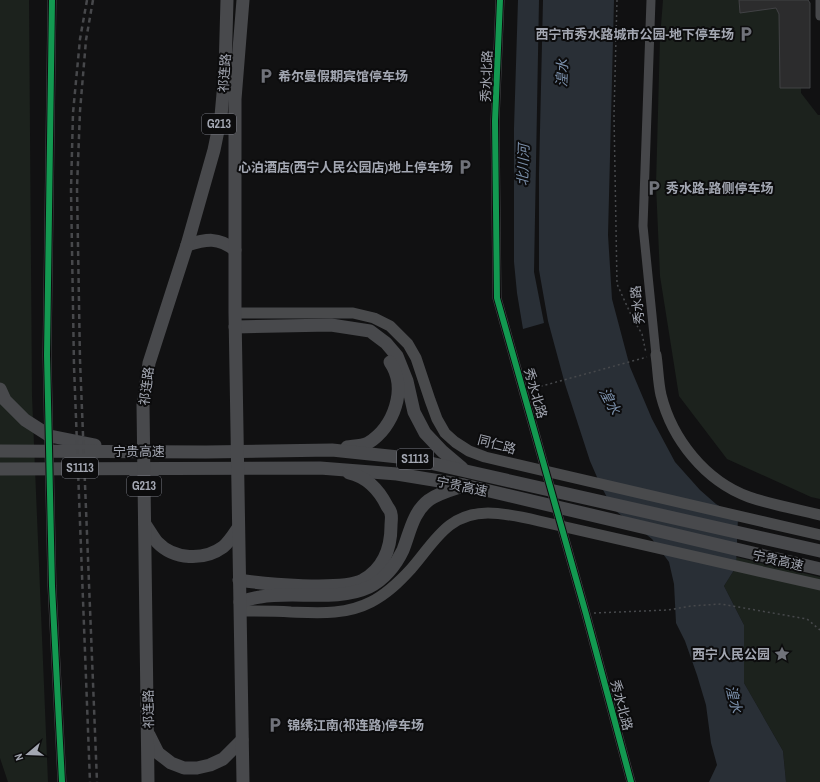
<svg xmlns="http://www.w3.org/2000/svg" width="820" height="782" font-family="'Archivo Narrow','Noto Sans SC',sans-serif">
<rect width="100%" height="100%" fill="#111112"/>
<g fill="#1c221d">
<path d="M0,0H29L32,396L48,782H8L0,758Z"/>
<path d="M663,0H801L803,2L801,93L818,115H820V499L811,497L727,459L679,396L660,276L656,185L660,38Z"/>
<path d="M736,557L820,577V782H786L783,751L744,683V625L724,586L736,567Z"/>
</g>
<g fill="#292f36">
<path d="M518,0H539L534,272L544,323L523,329L517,293L514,262V128Z"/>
<path d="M543,0H614L608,235L612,299L630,367L652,419L675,462L700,490L716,504L738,517L736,567L724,586L744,625V683L783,751L786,782H709L717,765L711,743L706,705L697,675L685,641L676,623L674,584L669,562L652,539L617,512L611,505L600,484L590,461L565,384L548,321L539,270V173Z"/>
</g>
<path fill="#2c2c2d" stroke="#414245" d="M739,0H808L810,3V88H780L779,14L776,8L740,13Z"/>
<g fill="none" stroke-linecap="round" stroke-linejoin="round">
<g stroke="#47494c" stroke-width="1.5" stroke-dasharray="2 3" stroke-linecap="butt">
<path d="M617,0L614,115L617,284L632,317L642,334L646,353"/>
<path d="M531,389L647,357"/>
<path d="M594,613L668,610L691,606L721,604L807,619L820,630"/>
</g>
<g stroke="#46474a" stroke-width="9">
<path d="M52,0L47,355L52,586L62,782"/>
<path d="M500,0L495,121L497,298L586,614L631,782"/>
<path d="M651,0L643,226L656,355"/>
<path d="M820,0V16"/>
</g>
<g stroke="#494a4c" stroke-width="11">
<path d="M235,313H353L374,318L390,326L408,344L416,358L430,400L437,419L445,433L455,442L469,451L485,457L820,535"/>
<path d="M656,355C658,368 658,382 661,395C672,439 705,481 749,497C772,505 797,509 820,515"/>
<path d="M240,611C257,611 274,611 291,612C319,613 346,615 371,602C387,594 399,582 411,569C434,543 447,513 488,513C505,513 522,517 539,521L820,585"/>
</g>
<g stroke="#48494c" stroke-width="13">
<path d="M187,245C207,239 218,237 235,250"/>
<path d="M235,327L331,325L370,331L386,343L397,356L407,381L414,412L425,433L442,451L462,468"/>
<path d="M0,389L5,400L25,420L50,436L95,445"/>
<path d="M347,447C353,446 362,446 368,443C394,427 408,388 390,362"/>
<path d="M0,451L206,452L332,450L408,458L820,551"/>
<path d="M0,469L320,468L397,474L464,485L820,569"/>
<path d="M145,524C149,530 153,537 157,542C174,560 204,561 223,547C229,542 234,534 238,528"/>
<path d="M239,580C264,584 342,591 363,580C384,568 391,548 391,526C391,522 392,517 391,514C391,511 388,508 387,506C379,490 367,477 349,473"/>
<path d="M240,602C246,600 253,598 260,597C294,591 337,602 369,587C384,580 396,565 403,550C410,532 413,512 429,500C439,493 451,490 463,486"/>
<path d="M149,735L158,753L171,763L184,768H197L210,765L223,759L242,740"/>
<path d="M148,782L143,405L149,363L187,245L214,150L221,116L225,71L227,0"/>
<path d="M243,782L235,313V99L243,0"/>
</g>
<g stroke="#47484b" stroke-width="2.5" stroke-dasharray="5 4" stroke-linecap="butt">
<path d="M87,0L80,39L73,113L71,190L74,366L90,782"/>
<path d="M93,0L86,40L80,111L77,188L80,360L97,782"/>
</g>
<defs>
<g id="cycleway">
<path d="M52,0L47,355L52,586L62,782"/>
<path d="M500,0L495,121L497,298L586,614L631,782"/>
</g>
</defs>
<use href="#cycleway" stroke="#0c0c0d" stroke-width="8"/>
<use href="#cycleway" stroke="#139951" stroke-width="6"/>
</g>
<defs>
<symbol id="parking-bare" viewBox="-9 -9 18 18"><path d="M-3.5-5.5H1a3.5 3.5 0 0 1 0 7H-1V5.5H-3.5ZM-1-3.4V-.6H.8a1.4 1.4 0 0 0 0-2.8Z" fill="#70727a" stroke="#0c0c0d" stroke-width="2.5" paint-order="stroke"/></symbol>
<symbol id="sight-bare" viewBox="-9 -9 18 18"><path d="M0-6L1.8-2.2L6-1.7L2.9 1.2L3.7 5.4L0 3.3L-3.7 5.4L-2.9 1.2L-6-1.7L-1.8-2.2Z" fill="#70727a" stroke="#0c0c0d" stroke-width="2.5" paint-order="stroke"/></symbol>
</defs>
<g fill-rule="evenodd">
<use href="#parking-bare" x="735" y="23" width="22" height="22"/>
<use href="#parking-bare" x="255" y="65" width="22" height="22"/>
<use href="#parking-bare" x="454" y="156" width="22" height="22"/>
<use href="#parking-bare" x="643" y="177" width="22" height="22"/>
<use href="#sight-bare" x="771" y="643" width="22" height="22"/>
<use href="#parking-bare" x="264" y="714" width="22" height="22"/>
</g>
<g text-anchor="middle" stroke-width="4" stroke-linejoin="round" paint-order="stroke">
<g fill="#0c0c0d" stroke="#767880" stroke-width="1">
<rect x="202" y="114" width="34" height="20" rx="3"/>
<rect x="397" y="449" width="36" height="20" rx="3"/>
<rect x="62" y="458" width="36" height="20" rx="3"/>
<rect x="127" y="476" width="34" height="20" rx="3"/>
</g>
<g font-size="12" font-weight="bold" fill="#a3a7b2">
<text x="219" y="128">G213</text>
<text x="415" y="463">S1113</text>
<text x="80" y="472">S1113</text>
<text x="144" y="490">G213</text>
</g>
<g font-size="13" font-weight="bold" fill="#a3a7b2" stroke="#0c0c0d" text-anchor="end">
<text x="734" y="39">西宁市秀水路城市公园-地下停车场</text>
<text x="278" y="81" text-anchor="start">希尔曼假期宾馆停车场</text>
<text x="453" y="172">心泊酒店(西宁人民公园店)地上停车场</text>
<text x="666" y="193" text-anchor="start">秀水路-路侧停车场</text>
<text x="770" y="659">西宁人民公园</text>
<text x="287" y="730" text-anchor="start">锦绣江南(祁连路)停车场</text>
</g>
<g font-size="13" fill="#a3a7b2" stroke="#0c0c0d">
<text transform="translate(224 73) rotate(-86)" y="5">祁连路</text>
<text transform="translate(486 76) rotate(-88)" y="5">秀水北路</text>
<text transform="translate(637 305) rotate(-96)" y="5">秀水路</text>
<text transform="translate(146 386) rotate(-83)" y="5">祁连路</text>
<text transform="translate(536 393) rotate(74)" y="5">秀水北路</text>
<text transform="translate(497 444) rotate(15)" y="5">同仁路</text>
<text x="139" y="456">宁贵高速</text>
<text transform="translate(462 486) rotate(12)" y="5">宁贵高速</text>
<text transform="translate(778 560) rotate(13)" y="5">宁贵高速</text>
<text transform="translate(622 705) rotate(75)" y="5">秀水北路</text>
<text transform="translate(148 709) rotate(-91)" y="5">祁连路</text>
</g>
<g font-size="14" font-style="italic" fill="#7c91ac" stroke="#0c0c0d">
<text transform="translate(562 73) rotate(-88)" y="5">湟水</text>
<text transform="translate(523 165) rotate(-88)" y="5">北川河</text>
<text transform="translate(610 401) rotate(62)" y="5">湟水</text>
<text transform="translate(734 699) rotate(77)" y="5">湟水</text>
</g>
</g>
<g transform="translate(28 754) rotate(251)" stroke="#0c0c0d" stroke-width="3" paint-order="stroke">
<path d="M0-3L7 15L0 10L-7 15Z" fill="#a3a7b2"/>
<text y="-6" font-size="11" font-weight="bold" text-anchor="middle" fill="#a3a7b2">N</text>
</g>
</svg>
